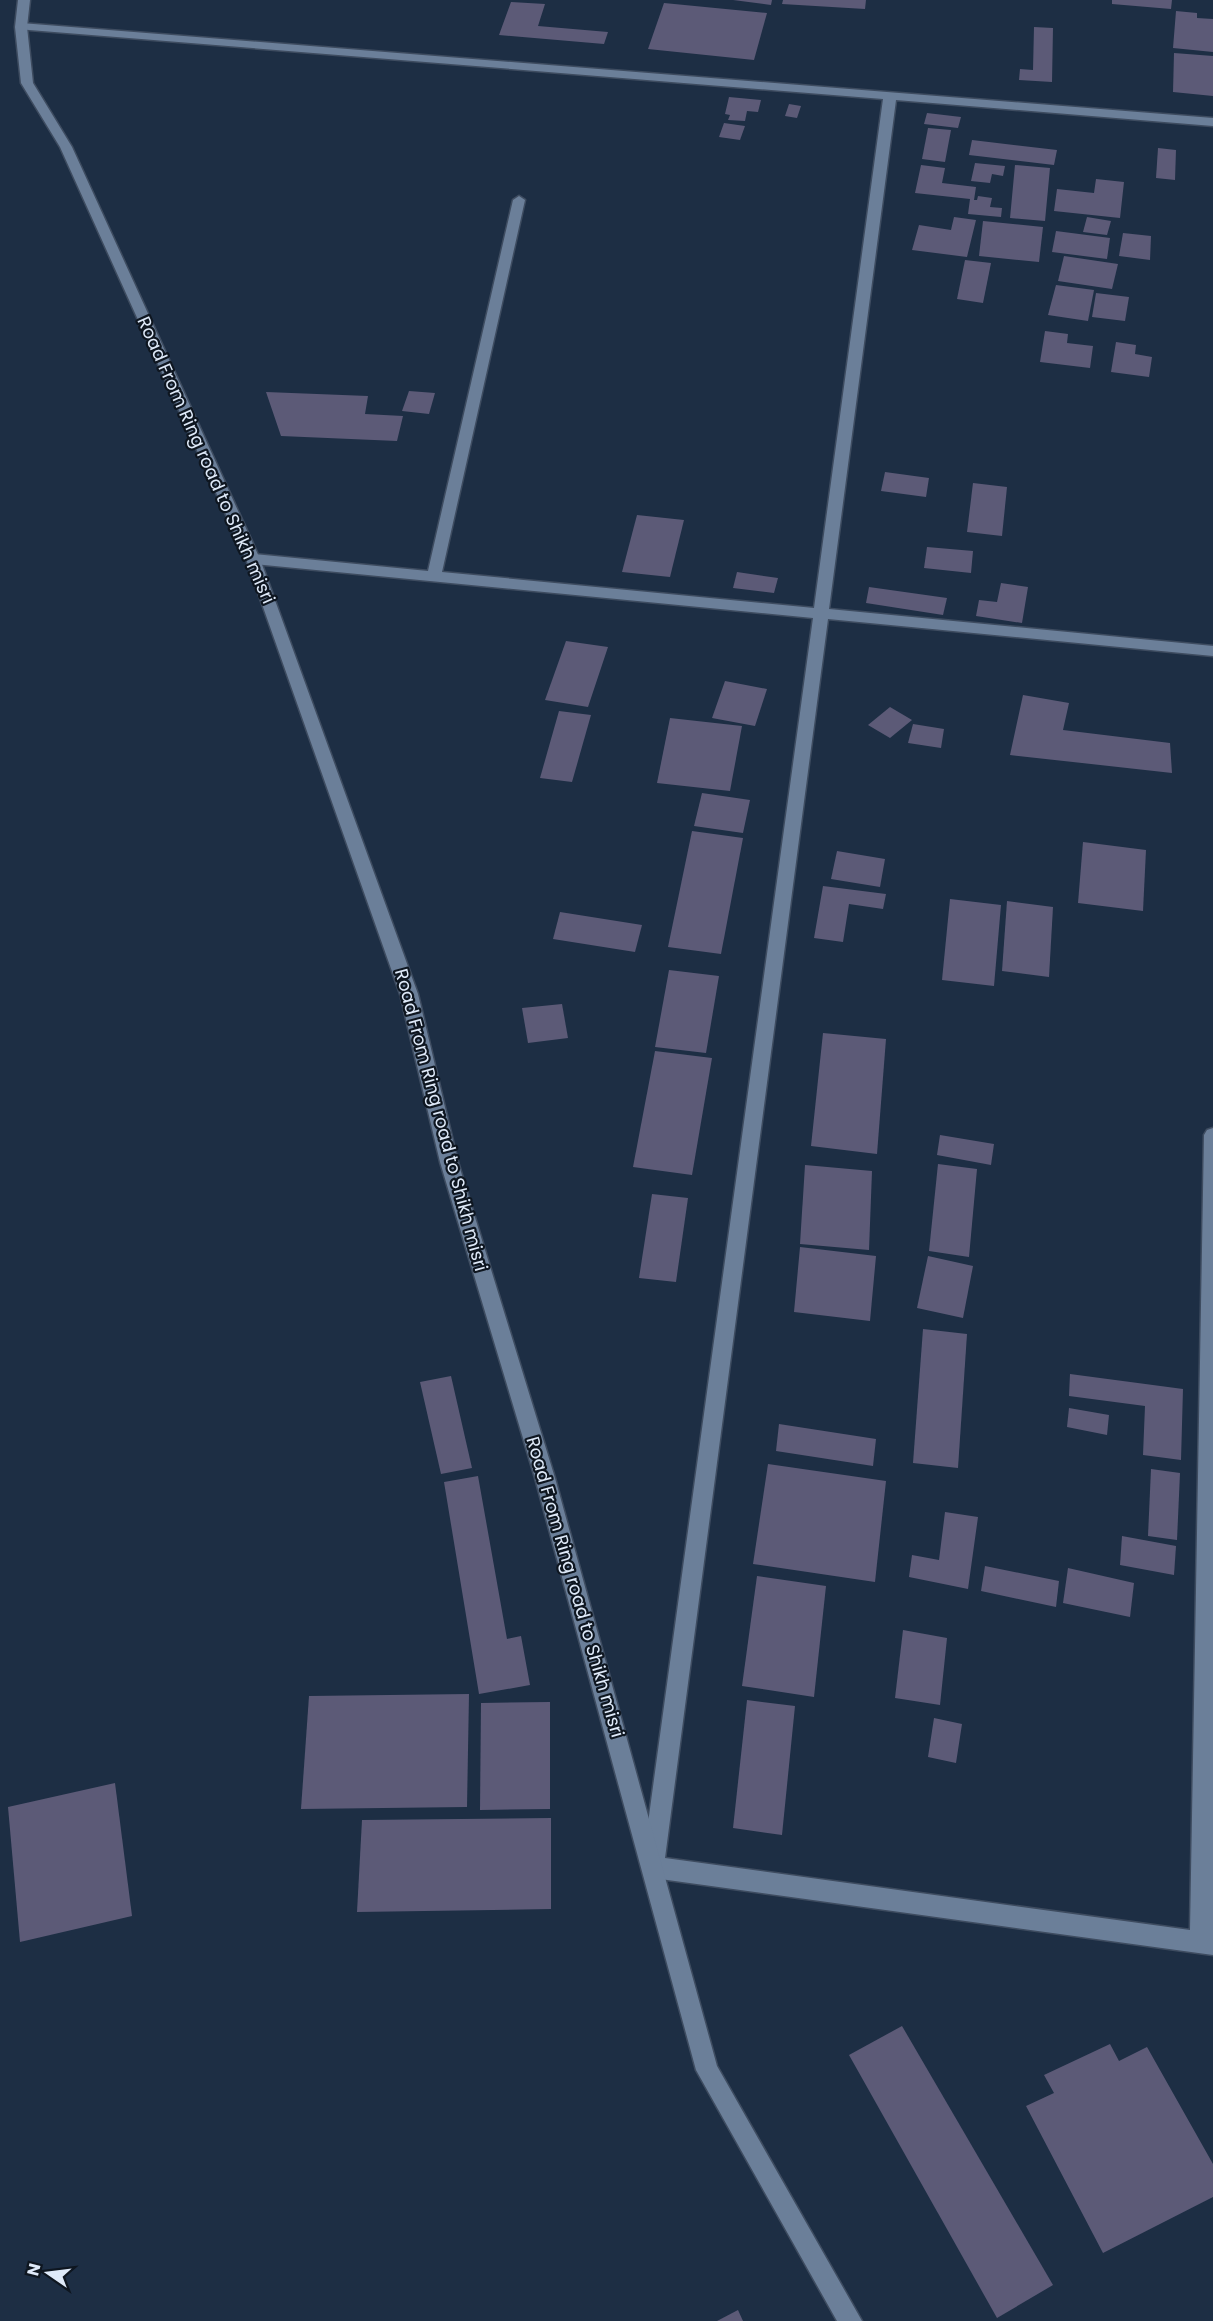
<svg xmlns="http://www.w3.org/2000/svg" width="1213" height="2321" font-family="Poppins,sans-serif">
<rect width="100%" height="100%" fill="#1d2e44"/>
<g fill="#5c5a77">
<path d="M733,0H772L771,5Z"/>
<path d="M783,0H866L865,9L782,4Z"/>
<path d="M1112,0H1172L1171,9L1112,4Z"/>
<path d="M511,2L545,4L538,26L608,32L604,44L499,35Z"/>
<path d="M664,3L767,13L754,60L648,49Z"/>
<path d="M1176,11L1197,13V18L1213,19V52L1173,48Z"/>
<path d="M1034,27L1053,28L1052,82L1019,80L1020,69L1033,70Z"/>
<path d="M1174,53L1213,56V96L1173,92Z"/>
<path d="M729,97L761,100L758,112L747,111L745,121L728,120L730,115L725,114Z"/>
<path d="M789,104L801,106L797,118L785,116Z"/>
<path d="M927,113L961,117L958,128L924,124Z"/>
<path d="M724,123L745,126L740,140L719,137Z"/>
<path d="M928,128L951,130L945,162L922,159Z"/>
<path d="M972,140L1057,150L1054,165L969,155Z"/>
<path d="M1158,148L1176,150L1175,180L1156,178Z"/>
<path d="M975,163L1005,166L1003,176L992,174L990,183L971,181Z"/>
<path d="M921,165L945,168L942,183L976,187L974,200H977L978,196L992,198L990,207L1002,208L1001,217L968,214L970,199L915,193Z"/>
<path d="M1015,165L1050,168L1045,221L1010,218Z"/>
<path d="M1096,179L1124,182L1120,218L1054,211L1057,189L1094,193Z"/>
<path d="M954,217L976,220L967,257L912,250L919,225L951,230Z"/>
<path d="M1087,217L1111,221L1107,235L1083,232Z"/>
<path d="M983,221L1043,227L1039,262L979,256Z"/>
<path d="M1056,231L1110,238L1107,259L1052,252Z"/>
<path d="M1123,233L1151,236L1150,260L1119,256Z"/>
<path d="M1064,256L1118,264L1112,289L1058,281Z"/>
<path d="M965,260L991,263L983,303L957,299Z"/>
<path d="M1056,285L1094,290L1088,321L1048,315Z"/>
<path d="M1096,293L1129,297L1125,321L1092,317Z"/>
<path d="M1045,331L1068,334L1067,343L1093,346L1090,368L1040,362Z"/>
<path d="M1116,342L1136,345L1135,354L1152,357L1149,377L1111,372Z"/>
<path d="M409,391L435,393L429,414L402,411Z"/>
<path d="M266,392L368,396L365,414L403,416L397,441L281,436Z"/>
<path d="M885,472L929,478L926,497L881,491Z"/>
<path d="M973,483L1007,487L1002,536L967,532Z"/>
<path d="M637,515L684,520L670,577L622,572Z"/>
<path d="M927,547L973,551L971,573L924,568Z"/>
<path d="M737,572L778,578L774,593L733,588Z"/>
<path d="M1001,583L1028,587L1022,623L976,616L979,600L997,602Z"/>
<path d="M869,587L947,598L943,615L866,603Z"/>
<path d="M566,641L608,647L588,707L545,700Z"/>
<path d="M725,681L767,689L755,726L712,718Z"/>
<path d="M1023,695L1069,703L1063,730L1170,743L1172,773L1010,755Z"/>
<path d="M890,707L912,720L890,738L868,725Z"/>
<path d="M559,711L591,715L572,782L540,778Z"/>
<path d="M670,718L742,726L730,791L657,783Z"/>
<path d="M913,724L944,729L941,748L908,743Z"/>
<path d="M702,793L750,800L743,833L694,826Z"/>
<path d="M692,831L743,838L721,954L668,947Z"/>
<path d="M1083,842L1146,850L1143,911L1078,903Z"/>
<path d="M837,851L885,859L880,887L831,879Z"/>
<path d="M823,886L886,894L883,909L849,904L843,942L814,938Z"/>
<path d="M950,899L1001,905L994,986L942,980Z"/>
<path d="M1007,901L1053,907L1049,977L1002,971Z"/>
<path d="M560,912L642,925L635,952L553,939Z"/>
<path d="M669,970L719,976L706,1053L655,1047Z"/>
<path d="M562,1004L568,1038L528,1043L522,1008Z"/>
<path d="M823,1033L886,1039L877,1154L811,1146Z"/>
<path d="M655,1051L712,1058L692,1175L633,1167Z"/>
<path d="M940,1135L994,1144L991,1165L937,1155Z"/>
<path d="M938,1164L977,1169L969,1257L929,1251Z"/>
<path d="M805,1165L872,1171L869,1250L800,1244Z"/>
<path d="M652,1194L688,1198L676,1282L639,1278Z"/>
<path d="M800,1247L876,1256L870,1321L794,1312Z"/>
<path d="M928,1256L973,1266L963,1318L917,1308Z"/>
<path d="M923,1329L967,1334L958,1468L913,1463Z"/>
<path d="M1070,1374L1183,1389L1181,1460L1143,1455L1145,1406L1069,1396Z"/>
<path d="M451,1376L472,1468L441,1474L420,1382Z"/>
<path d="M1069,1408L1109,1415L1107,1435L1067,1427Z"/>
<path d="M779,1424L876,1439L873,1466L776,1451Z"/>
<path d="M768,1464L886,1481L875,1582L753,1564Z"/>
<path d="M1151,1469L1180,1473L1177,1540L1148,1536Z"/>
<path d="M478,1476L507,1639L521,1636L530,1685L479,1694L444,1482Z"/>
<path d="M945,1512L978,1517L968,1589L909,1577L912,1555L939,1560Z"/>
<path d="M1122,1536L1176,1546L1174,1575L1120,1565Z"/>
<path d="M985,1566L1059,1581L1056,1607L981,1591Z"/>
<path d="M1068,1568L1134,1583L1130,1617L1063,1603Z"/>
<path d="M757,1576L826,1586L814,1697L742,1686Z"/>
<path d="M903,1630L947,1638L940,1705L895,1698Z"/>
<path d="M469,1694L467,1807L301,1809L309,1696Z"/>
<path d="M747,1700L795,1706L782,1835L733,1828Z"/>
<path d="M550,1702V1809L480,1810L481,1703Z"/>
<path d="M934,1718L962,1724L956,1763L928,1757Z"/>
<path d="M115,1783L132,1916L20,1942L8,1807Z"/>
<path d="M551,1818V1909L357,1912L362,1820Z"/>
<path d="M902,2026L1053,2285L997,2318L849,2055Z"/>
<path d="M1110,2044L1119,2061L1147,2047L1213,2164V2197L1103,2253L1026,2106L1054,2093L1044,2075Z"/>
<path d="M738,2310L743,2321H717Z"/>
</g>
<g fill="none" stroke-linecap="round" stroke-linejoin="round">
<defs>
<path id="street" d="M21,23L1213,118V126L896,100L829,609L1213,646V656L828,619L665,1858L1190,1930L1204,1135L1207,1130L1213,1128V1955L653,1878L645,1875L642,1867L813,618L253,564L246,559L253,554L428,571L513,200L519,196L525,200L442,572L814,608L883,99L17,29V25Z"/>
<path id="secondary" d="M18,0H30L27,27L33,83L72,147L260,559L418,994L458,1162L555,1478L717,2066L862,2321H837L696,2070L535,1478L440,1162L400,994L246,559L60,147L21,83L15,27Z"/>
</defs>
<use href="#street" stroke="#3e4c60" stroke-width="3"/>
<use href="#secondary" stroke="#3e4c60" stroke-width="3"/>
<use href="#street" fill="#6b7f99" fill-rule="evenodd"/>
<use href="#secondary" fill="#6b7f99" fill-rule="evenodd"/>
</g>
<g text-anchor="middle" stroke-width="4.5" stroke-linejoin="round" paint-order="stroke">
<g font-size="18" fill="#dfeaf9" stroke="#0e1620">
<text transform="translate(206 460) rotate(66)" y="6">Road From Ring road to Shikh misri</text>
<text transform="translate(441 1120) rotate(75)" y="6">Road From Ring road to Shikh misri</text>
<text transform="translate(575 1587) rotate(74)" y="6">Road From Ring road to Shikh misri</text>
</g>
</g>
<g transform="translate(48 2273) rotate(284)" stroke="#0e1620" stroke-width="4.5" paint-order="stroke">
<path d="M0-4.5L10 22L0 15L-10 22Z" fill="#dfeaf9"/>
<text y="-9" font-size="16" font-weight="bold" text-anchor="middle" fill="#dfeaf9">N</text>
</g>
</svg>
